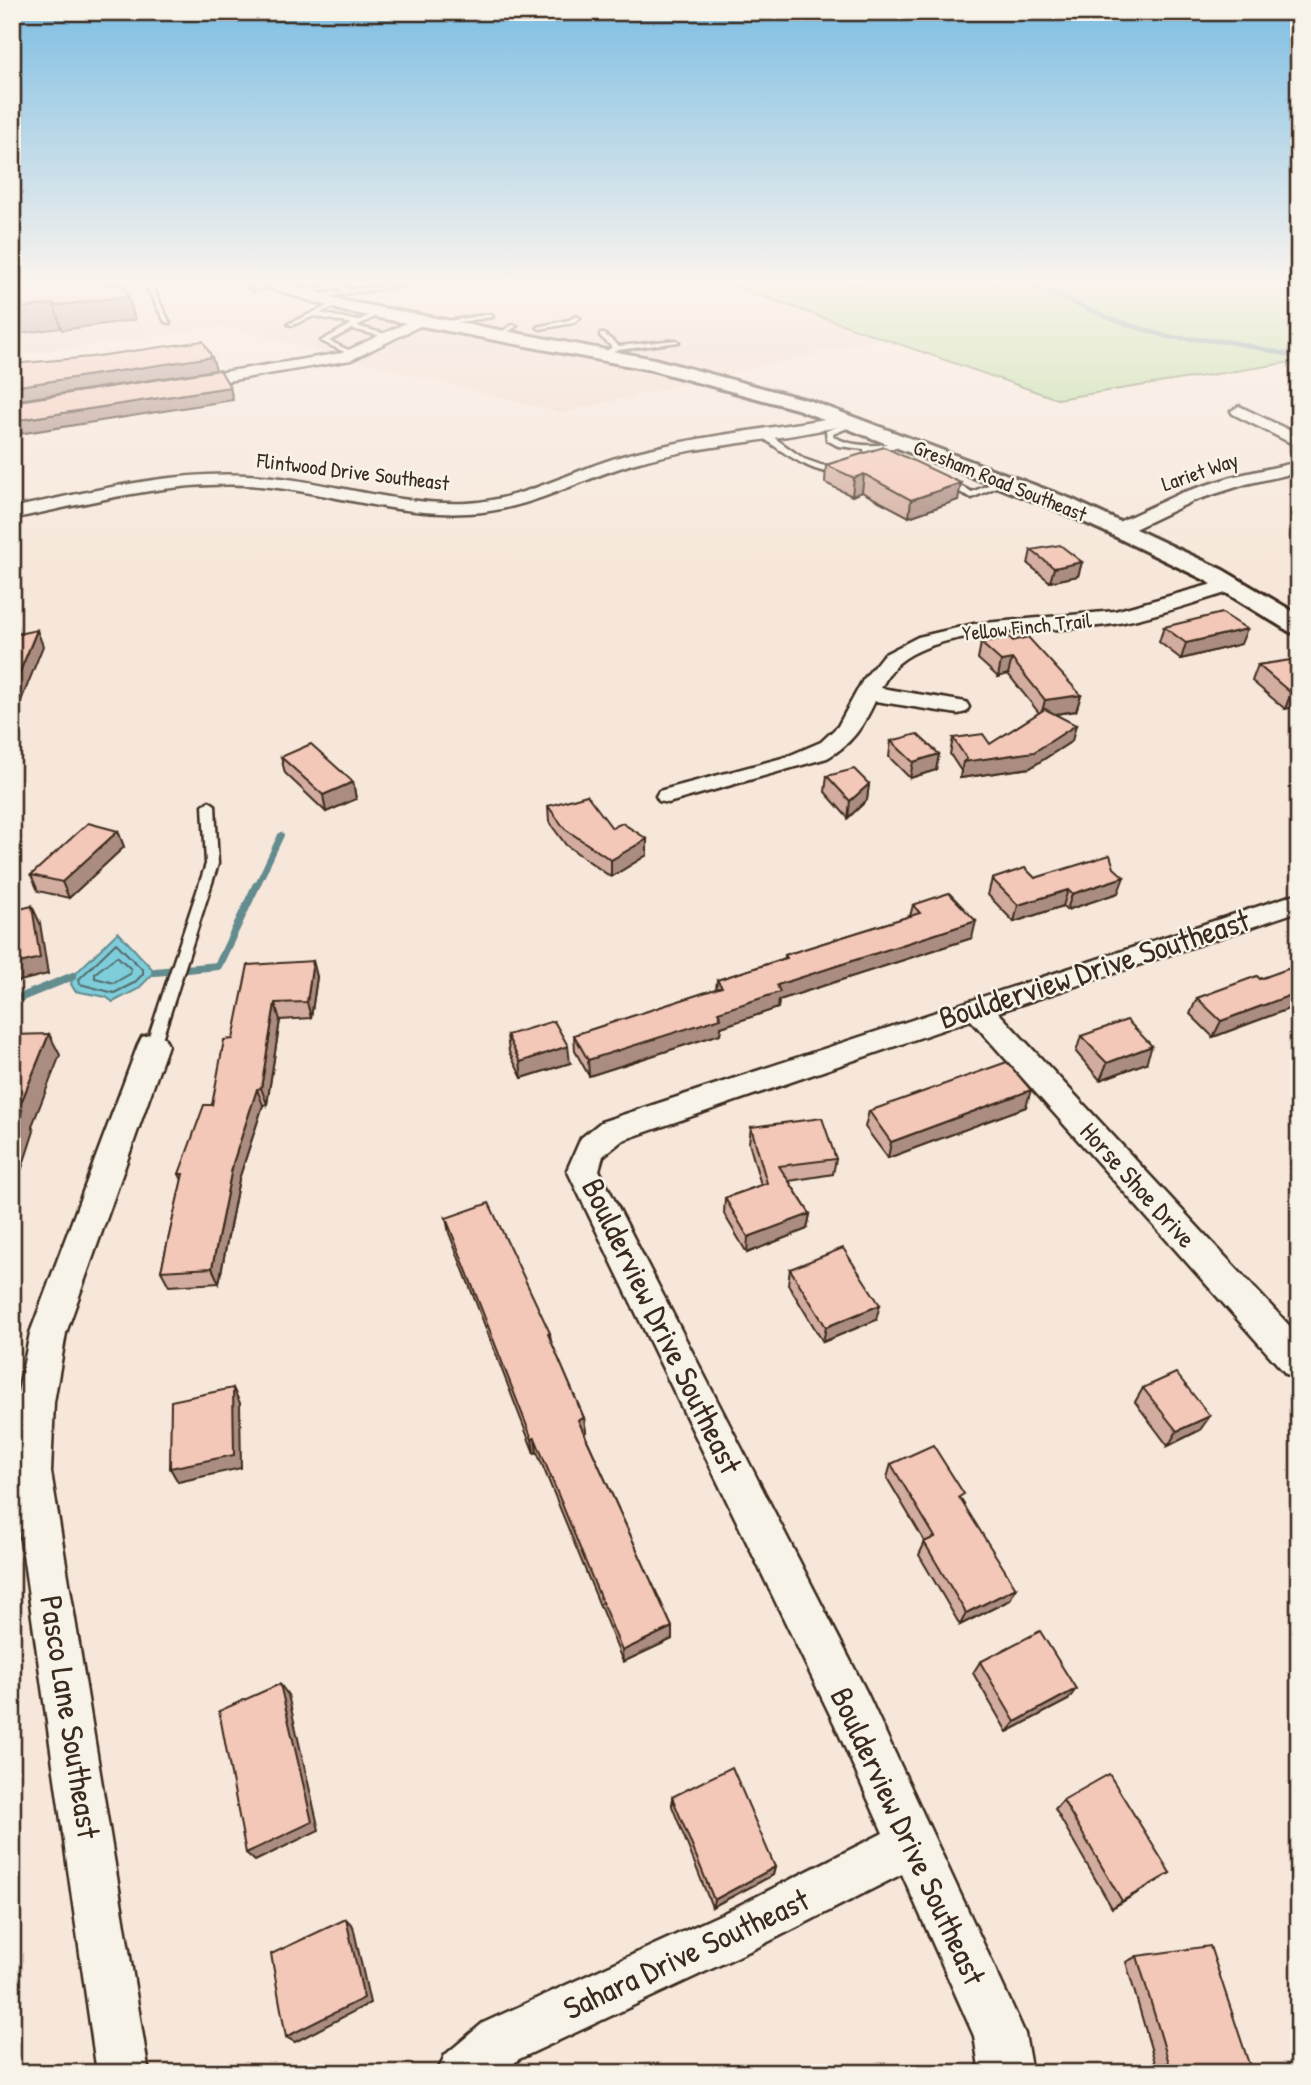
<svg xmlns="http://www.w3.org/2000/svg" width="1311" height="2085" font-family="'Patrick Hand',sans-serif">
<rect width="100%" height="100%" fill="#f7e7da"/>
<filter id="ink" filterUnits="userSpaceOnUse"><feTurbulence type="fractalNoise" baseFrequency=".0143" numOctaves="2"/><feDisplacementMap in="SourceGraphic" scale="14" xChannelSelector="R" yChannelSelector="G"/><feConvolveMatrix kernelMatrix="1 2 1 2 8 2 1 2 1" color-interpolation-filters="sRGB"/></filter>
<g filter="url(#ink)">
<path fill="#f2dacc" d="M12,284H727L879,339L561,413L222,326L12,356Z"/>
<path fill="#b3da96" stroke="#77825a" stroke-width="2" d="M727,284H1295L1299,285V361L1057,399Z"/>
<path fill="#7ecddb" stroke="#638c8f" stroke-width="2" d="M118,932L155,972L138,989L113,1002L106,997L75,991L71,984L73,976Z"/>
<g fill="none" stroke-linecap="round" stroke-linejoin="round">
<g stroke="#566b6a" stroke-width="2">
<path d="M116,943L143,970V974L134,983L114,993L80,984L79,979Z"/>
<path d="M117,956L131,969L130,974L114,983L95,978V973Z"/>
</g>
<path stroke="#638c8f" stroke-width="4.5" d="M1029,284L1114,320L1168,337L1231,342L1299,357"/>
<path stroke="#638c8f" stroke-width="6" d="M256,888L281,835"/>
<g stroke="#638c8f" stroke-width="8">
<path d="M155,972L218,966L256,886"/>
<path d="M12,1001L73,976"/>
</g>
<defs>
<g id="lane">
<path d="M145,284H151L170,323L165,322Z"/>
<path d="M268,284H280L252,290L249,288Z"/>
<path d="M341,284L348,290L397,284H411L311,299L309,296L342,291L339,288L295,294L292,292Z"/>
<path d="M336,302L338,305L320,313L358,321L378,311H382V313L357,326L392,336L389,338L352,329L329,341L355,353L353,356L321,341L352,324L314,316L293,325L288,324Z"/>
<path d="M491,314L493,317L438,325L435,323Z"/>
<path d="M577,316L580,318L573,323L540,329L537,327L569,320Z"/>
<path d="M512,325L517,326L502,336H498V334Z"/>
<path d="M600,334H604L619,346L676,340L679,342L618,350L610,353L607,351L612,347L600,336Z"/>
<path d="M854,420L858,422L857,424L833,434L834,437C854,448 882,447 903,440L907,442L894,448L872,449V452L879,458L875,460L865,455L864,449L838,446L827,440L826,431Z"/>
<path d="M763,434H769L804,459L821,465L847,470C822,482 783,452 763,438Z"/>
<path d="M942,480H948L972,492L1000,480L1007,482L972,498L942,484Z"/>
<path d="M209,801L215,805L218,864L160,1045L153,1050L146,1045L206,864L203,805Z"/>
</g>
<g id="street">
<path d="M421,316L426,317V323L351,360L186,388L178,383L186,378L342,353Z"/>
<path d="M1239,406L1299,435V447L1233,414L1231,411Z"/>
<path d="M847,415L855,420L853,423C783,441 709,443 639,462C581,478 529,511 468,513C393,517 321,489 247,485C168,481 89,503 12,519V508C89,492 168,471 247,475C321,478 392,506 467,503C524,500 574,469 629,454C700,435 774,429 847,415Z"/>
<path d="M1299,462V472L1246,484L1193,501L1126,533L1119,535L1110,529L1112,525L1181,493L1235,476Z"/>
<path d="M1231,579L1238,581L1241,585L1238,589C1197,602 1156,616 1114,624C1053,634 949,624 900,662C891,669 886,679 881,688L966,702L969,707L966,712L958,714L875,701C864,725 851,745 827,758L668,803L659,801L656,796L659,791L786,757L821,742L838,726L863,680L883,655L918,637L974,624L1115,611Z"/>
<path d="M1299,893V911L998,1012L1299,1336V1378L1286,1374L971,1020L623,1140L603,1156L599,1170L867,1693L1017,2016L1025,2034L1032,2073H980L974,2036L902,1874L758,1947L519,2059L503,2073H437L445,2055L483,2023L724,1913L883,1833L835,1725L567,1170L581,1138L601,1122Z"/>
<path d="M153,1034L164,1037L168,1045L66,1333L54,1402L51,1472L149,2073H97L12,1477L16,1402L30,1333L138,1045L142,1037Z"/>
</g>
<path id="secondary" d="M267,284H290L345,301L654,359L811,401L1071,499L1223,570L1299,615V634L1290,632L1205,580L1110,534L1055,509L797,409L652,370L343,311L270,288Z"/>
</defs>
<use href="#lane" stroke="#3b2a1e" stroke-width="5"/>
<use href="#street" stroke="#3b2a1e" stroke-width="5"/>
<use href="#secondary" stroke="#3b2a1e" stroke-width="6"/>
<use href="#lane" fill="#f7f3e8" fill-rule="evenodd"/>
<use href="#street" fill="#f7f3e8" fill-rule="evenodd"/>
<use href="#secondary" fill="#f7f3e8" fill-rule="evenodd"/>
</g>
<g fill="#d2ac9e" stroke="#3b2a1e" stroke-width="2">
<path d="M884,447L958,500L909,517L862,492L852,496L825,483L826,465Z"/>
<path d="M1031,550L1082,562L1078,576L1050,582L1028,564Z"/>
<path d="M1164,627L1241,644L1181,659L1159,642Z"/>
<path d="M1009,637L1081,695L1076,711L1055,714L1072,741L1030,768L960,778L961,771L950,754L953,738L990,744L1039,713L1008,674L998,677L978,659L981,643Z"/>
<path d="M1299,660V706L1285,709L1252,681L1258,665Z"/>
<path d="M891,741L939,754L936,770L910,778L889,757Z"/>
<path d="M281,757L353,782L356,799L326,812L285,773Z"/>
<path d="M827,776L869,784L867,800L848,818L825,792Z"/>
<path d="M548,806L647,839V855L611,877L566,845L549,822Z"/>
<path d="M118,831L124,847L69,898L38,891L31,875Z"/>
<path d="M1035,878L1118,893L1067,910L1063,906L1014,922L988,895L992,879Z"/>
<path d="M913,905L972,938L779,1000L778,1008L721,1027L720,1034L589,1076L575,1051L574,1035L716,989L717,980L785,958V955L910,916Z"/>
<path d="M313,961L317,977L311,1018L280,1020L267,1104L263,1105L239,1179L219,1283L169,1286L161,1271L182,1180L179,1174L212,1105L233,1039Z"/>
<path d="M1299,965V1016L1291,1008L1213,1037L1190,1014L1197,998L1260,979Z"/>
<path d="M507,1035L570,1063L522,1078L509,1052Z"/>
<path d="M1081,1036L1146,1063L1100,1080L1076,1052Z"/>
<path d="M1026,1107L888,1158L865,1127L869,1111Z"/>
<path d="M751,1127L836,1159L833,1174L789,1181L810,1214L807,1229L747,1253L724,1214L725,1198L761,1185L749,1143Z"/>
<path d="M1299,1201V1210L1295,1207Z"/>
<path d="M446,1218L550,1333L551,1342L584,1418L586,1432L584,1433L672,1627V1639L623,1662L537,1452L534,1453L449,1233Z"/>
<path d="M790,1269L876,1320L823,1342L788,1284Z"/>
<path d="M1143,1388L1200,1430L1168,1446L1135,1402Z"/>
<path d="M891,1464L962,1500L1010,1600L960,1625L919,1555L925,1542L887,1478Z"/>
<path d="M980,1662L1068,1700L1007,1732L973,1673Z"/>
<path d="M672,1797L775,1867L773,1875L712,1907L672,1806Z"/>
<path d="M1063,1800L1170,1873L1112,1908L1055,1809Z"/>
<path d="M1137,1956L1252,2073H1158L1126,1962Z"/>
</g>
<g fill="#ab8c81" stroke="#3b2a1e" stroke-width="2">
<path d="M128,296L135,320L62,330L54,306Z"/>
<path d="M54,304L61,328L16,334L12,321V309Z"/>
<path d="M212,357L216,370L12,401V387Z"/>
<path d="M230,387L233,400L12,435V421Z"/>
<path d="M864,474L862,492L852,496L854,478Z"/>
<path d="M961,483L958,500L909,517L911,500Z"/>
<path d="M1082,562L1078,576L1050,582L1054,568Z"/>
<path d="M1247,629L1241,644L1181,659L1186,643Z"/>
<path d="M37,630L43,646L17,711L12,718V691Z"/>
<path d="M1012,659L1008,674L998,677L1001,661Z"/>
<path d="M1299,692V706L1285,709L1291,693Z"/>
<path d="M1081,695L1076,711L1041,716L1045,700Z"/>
<path d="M1076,725L1072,741L1030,768L960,778L963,762Z"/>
<path d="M939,754L936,770L910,778L913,762Z"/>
<path d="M353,782L356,799L326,812L323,795Z"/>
<path d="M869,784L867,800L848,818L850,801Z"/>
<path d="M118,831L124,847L69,898L62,882Z"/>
<path d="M647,839V855L611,877V860Z"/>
<path d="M1124,877L1118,893L1067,910L1072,894Z"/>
<path d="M1068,890L1063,906L1014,922L1018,905Z"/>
<path d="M32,906L40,923L48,974L12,983V965Z"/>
<path d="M976,921L972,938L779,1000L778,1008L721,1027L720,1034L589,1076L588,1060L718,1012L777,985Z"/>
<path d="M313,961L317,977L311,1018L307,1002Z"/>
<path d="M1299,992L1291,1008L1213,1037L1221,1021Z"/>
<path d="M275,1003L280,1020L267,1104L261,1088Z"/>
<path d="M49,1034L60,1055L32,1126L34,1131L12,1199V1140L18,1110Z"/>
<path d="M568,1046L570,1063L522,1078L520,1062Z"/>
<path d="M1152,1046L1146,1063L1100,1080L1107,1063Z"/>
<path d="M257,1089L263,1105L239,1179L219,1283L212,1268L233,1163Z"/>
<path d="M1031,1090L1026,1107L888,1158L891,1142Z"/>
<path d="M810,1214L807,1229L747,1253L748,1237Z"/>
<path d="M880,1305L876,1320L823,1342L826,1327Z"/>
<path d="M233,1388L240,1403L241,1468L178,1482L170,1468Z"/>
<path d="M1210,1416L1200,1430L1168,1446L1177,1431Z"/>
<path d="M584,1418L586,1432L580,1434L578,1420Z"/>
<path d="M535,1438L537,1452L534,1453L532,1439Z"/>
<path d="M1016,1588L1010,1600L960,1625L966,1613Z"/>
<path d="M672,1627V1639L623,1662L622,1651Z"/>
<path d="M280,1684L288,1695L319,1830L255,1861L246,1853Z"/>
<path d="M1076,1689L1068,1700L1007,1732L1015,1722Z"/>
<path d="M775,1867L773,1875L712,1907L714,1900Z"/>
<path d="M1170,1873L1159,1880L1112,1908L1122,1901Z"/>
<path d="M346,1919L353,1926L370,2003L295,2042L286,2037Z"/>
</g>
<g fill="#f4c8b8" stroke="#3b2a1e" stroke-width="2">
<path d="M12,284H123L128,296L54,306V304L12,309Z"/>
<path d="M203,341L212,357L12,387V364L91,357Z"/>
<path d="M220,370L230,387L12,421V402Z"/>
<path d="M884,447L961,483L911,500L864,474L854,478L826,465Z"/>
<path d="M1060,545L1082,562L1054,568L1031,550Z"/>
<path d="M1222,613L1247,629L1186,643L1164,627Z"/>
<path d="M37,630L12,691V635Z"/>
<path d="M1009,637L1013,641L1028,637L1081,695L1045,700L1012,659L1001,661L981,643Z"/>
<path d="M1297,659L1299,660V692L1291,693L1258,665Z"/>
<path d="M1045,709L1076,725L1034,752L963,762L967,759L953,738L983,734L990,744Z"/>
<path d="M917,734L939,754L913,762L891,741Z"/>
<path d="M311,744L353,782L323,795L281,757Z"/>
<path d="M854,769L869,784L850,801L827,776Z"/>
<path d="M587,795L612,828L622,823L647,839L611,860L565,829L548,806Z"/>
<path d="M88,823L118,831L62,882L31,875Z"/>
<path d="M1110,855L1114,868L1124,877L1072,894L1068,890L1018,905L992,879L1025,868L1035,878Z"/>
<path d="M949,893L976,921L777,985L780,992L718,1012L721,1018L588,1060L574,1035L722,987L717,980L787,958L785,955L920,913L913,905Z"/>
<path d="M32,906L40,958L12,965V911Z"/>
<path d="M313,961L307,1002L275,1003L261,1088L257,1089L233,1163L212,1268L161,1271L183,1174H179L204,1105H212L224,1040L233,1039L248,965Z"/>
<path d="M1299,965V992L1221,1021L1197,998L1257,976L1260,979Z"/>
<path d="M1127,1020L1152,1046L1107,1063L1081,1036Z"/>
<path d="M554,1021L568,1046L520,1062L507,1035Z"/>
<path d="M49,1034L18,1110H22L12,1140V1035Z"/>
<path d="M1007,1062L1031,1090L891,1142L869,1111Z"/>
<path d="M822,1118L836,1159L779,1166L810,1214L748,1237L725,1198L767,1183L751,1127Z"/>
<path d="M489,1203L550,1333L548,1334L584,1418L578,1420L672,1627L622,1651L535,1438L532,1439L446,1218Z"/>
<path d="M843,1248L880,1305L826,1327L790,1269Z"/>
<path d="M1176,1373L1210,1416L1177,1431L1143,1388Z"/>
<path d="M233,1388L234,1455L170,1468L171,1401Z"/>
<path d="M933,1445L964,1494L959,1497L1016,1588L966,1613L924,1542L935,1537L891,1464Z"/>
<path d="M1040,1631L1076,1689L1015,1722L980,1662Z"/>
<path d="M280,1684L312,1822L246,1853L219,1711Z"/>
<path d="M732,1767L775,1867L714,1900L672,1797Z"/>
<path d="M1109,1774L1170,1873L1122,1901L1063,1800Z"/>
<path d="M346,1919L364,1998L286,2037L271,1954Z"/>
<path d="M1210,1946L1252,2073H1172L1137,1956Z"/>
</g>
</g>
<linearGradient id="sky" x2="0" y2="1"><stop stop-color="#7dbee3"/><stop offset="0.49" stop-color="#fbf4ee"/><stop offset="1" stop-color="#fbf4ee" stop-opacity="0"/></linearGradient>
<rect width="1311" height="575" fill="url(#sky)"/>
<g text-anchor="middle" stroke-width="5" stroke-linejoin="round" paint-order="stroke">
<g font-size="21" fill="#3b2a1e" stroke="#f7f3e8">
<text transform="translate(353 472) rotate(7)" y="7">Flintwood Drive Southeast</text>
<text transform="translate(1200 472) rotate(-19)" y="7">Lariet Way</text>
<text transform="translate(1000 481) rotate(22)" y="7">Gresham Road Southeast</text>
<text transform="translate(1027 627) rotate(-6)" y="7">Yellow Finch Trail</text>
</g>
<g font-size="26" fill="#3b2a1e" stroke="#f7f3e8">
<text transform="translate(1138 1185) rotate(48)" y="9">Horse Shoe Drive</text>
</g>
<g font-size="32" fill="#3b2a1e" stroke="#f7f3e8">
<text transform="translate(1094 969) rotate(-18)" y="11">Boulderview Drive Southeast</text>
<text transform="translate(662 1326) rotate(64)" y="11">Boulderview Drive Southeast</text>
<text transform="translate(70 1717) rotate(81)" y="11">Pasco Lane Southeast</text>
<text transform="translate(908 1836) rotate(65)" y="11">Boulderview Drive Southeast</text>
<text transform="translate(686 1954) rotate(-25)" y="11">Sahara Drive Southeast</text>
</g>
</g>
<rect width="1311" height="2085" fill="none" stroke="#f7f3e8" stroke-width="42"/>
<rect x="21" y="21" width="1269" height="2043" fill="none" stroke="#3b2a1e" stroke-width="2.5" filter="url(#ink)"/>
</svg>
